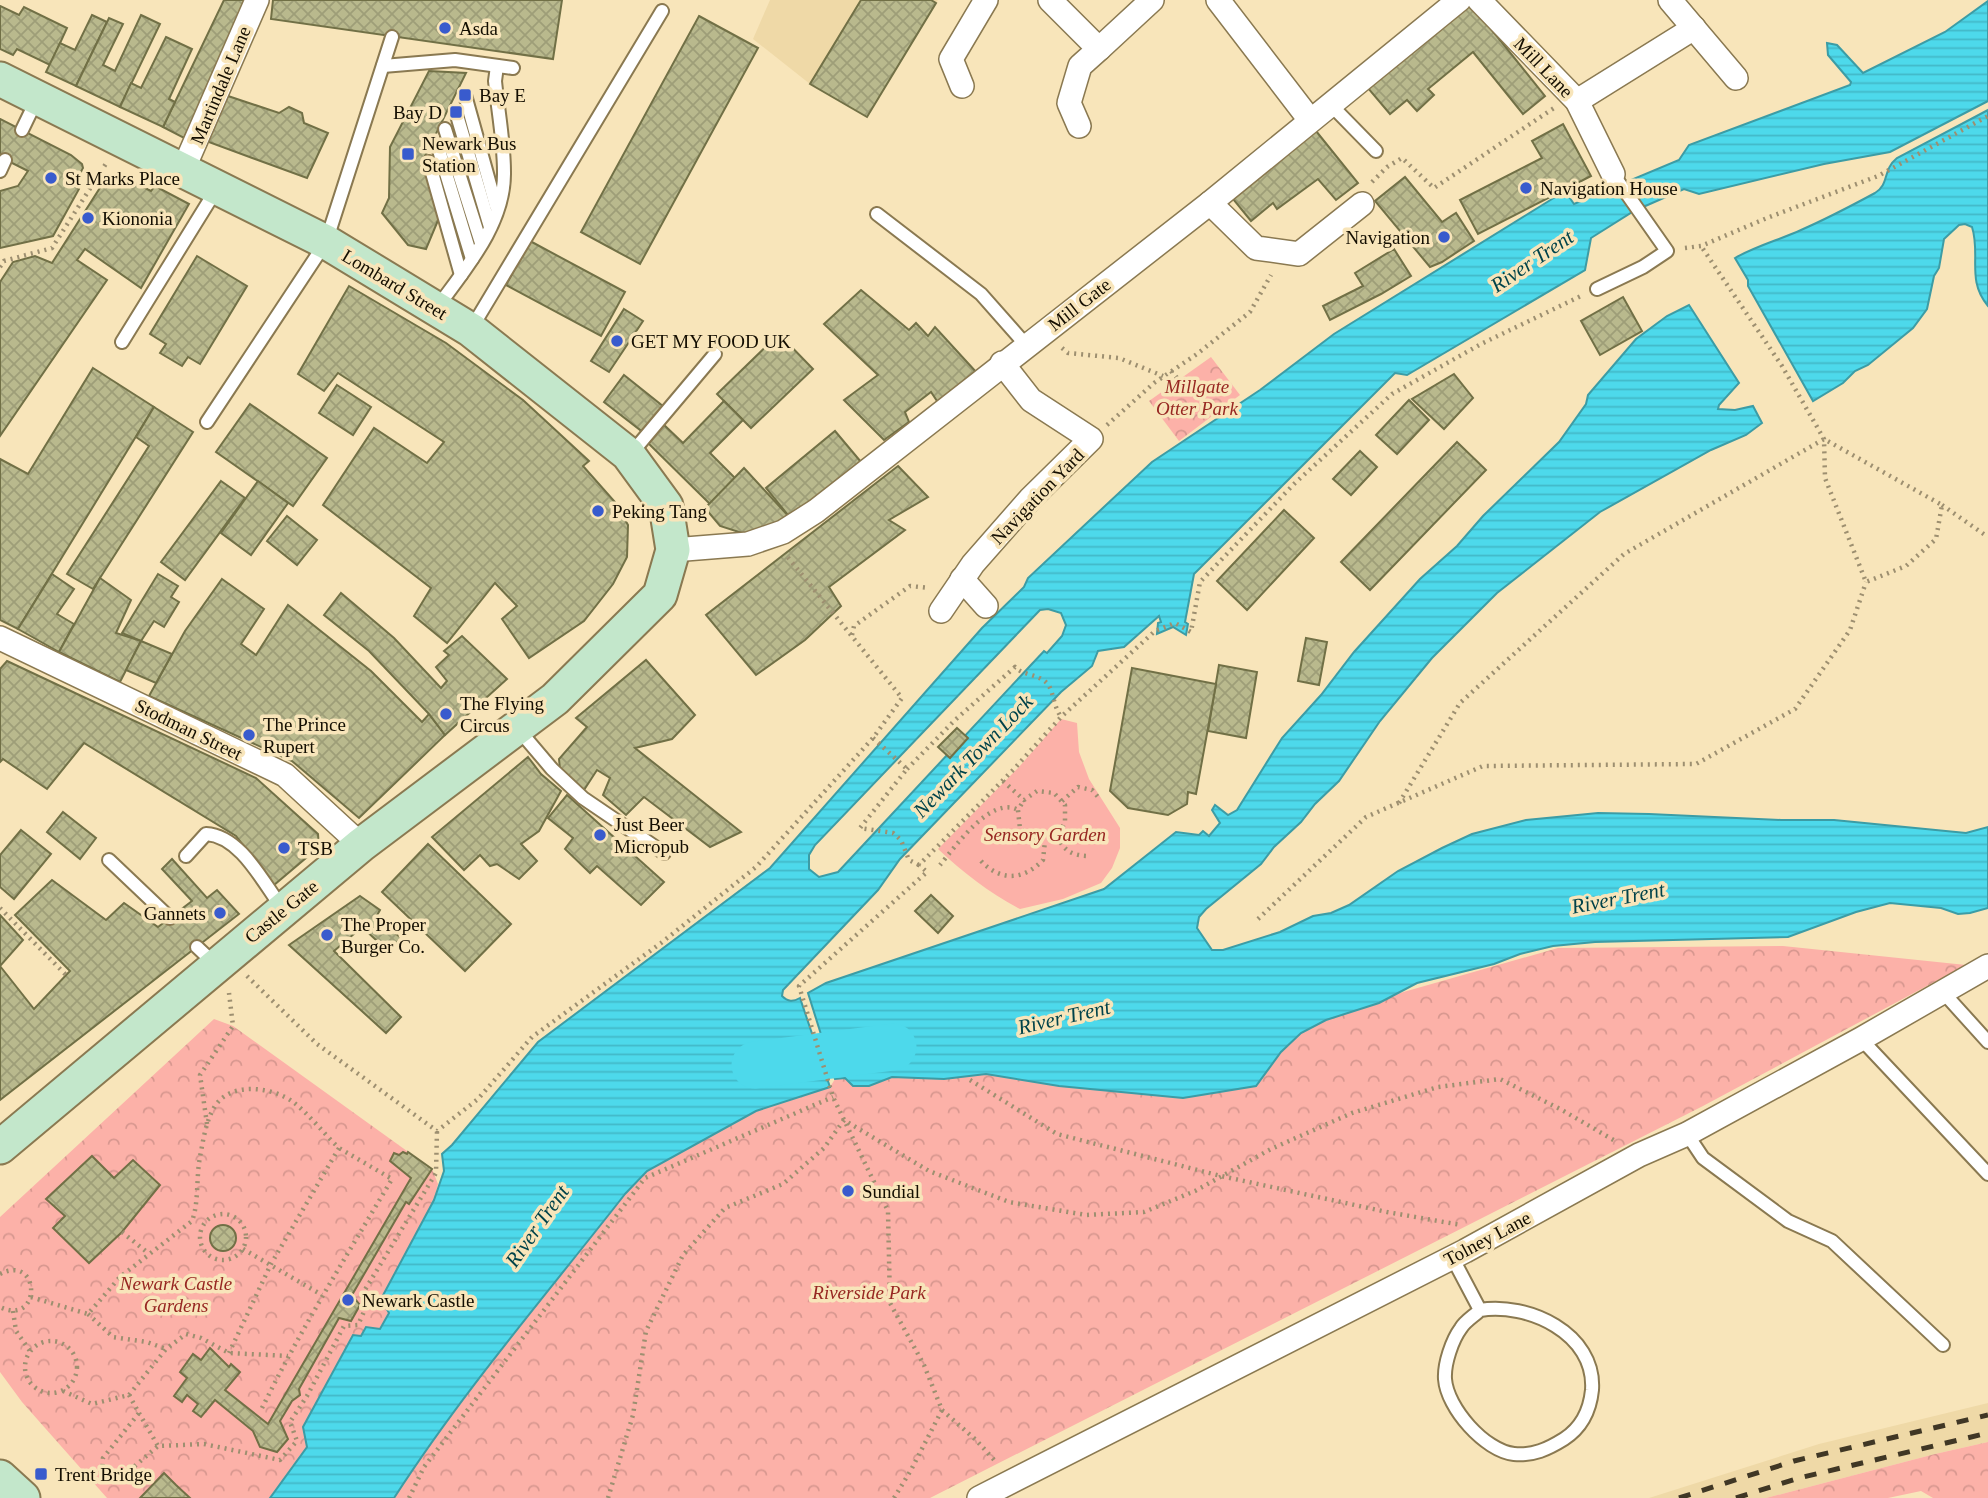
<svg xmlns="http://www.w3.org/2000/svg" width="1988" height="1498" font-family="Georgia,serif">
<defs>
<pattern id="forest-crowns" width="20" height="18" patternUnits="userSpaceOnUse" patternTransform="scale(1.75)"><rect width="20" height="18" fill="#fcb1a8"/><path d="M2 6a3 3 0 1 1 6 0M12 15a3 3 0 1 1 6 0" fill="none" stroke="#d7978f"/></pattern>
<pattern id="water-rules" width="6" height="5" patternUnits="userSpaceOnUse" patternTransform="scale(1.75)"><rect width="6" height="5" fill="#4dd9eb"/><path d="M0 2.5h6" fill="none" stroke="#42b9c8"/></pattern>
<pattern id="building-cross-hatch" width="8" height="8" patternUnits="userSpaceOnUse" patternTransform="scale(1.75)"><rect width="8" height="8" fill="#b9b98d"/><path d="M0 0l8 8M0 8l8-8" fill="none" stroke="#9e9e78"/></pattern>
</defs>
<rect width="100%" height="100%" fill="#f8e5ba"/>
<g fill="#efd9a7">
<path d="M770,0H938L867,117L810,84L753,39Z"/>
<path d="M1988,1403V1442L1935,1454L1766,1498H1649L1819,1444Z"/>
</g>
<g fill="url(#forest-crowns)">
<path d="M1211,357L1240,395L1179,441L1149,401Z"/>
<path d="M1783,946L1966,965L1703,1106L930,1498H394C463,1391 547,1294 625,1194L647,1171L756,1111L830,1087L835,1079L845,1078L869,1086L892,1077L944,1079L986,1074L1059,1086L1183,1098L1256,1086C1269,1068 1283,1045 1302,1032C1329,1014 1364,1012 1393,995L1558,948Z"/>
<path d="M214,1019L233,1026L432,1169L438,1184L434,1200L381,1299L390,1313L307,1447L270,1498H107L22,1402L0,1372V1217Z"/>
<path d="M1988,1442V1498H1933L1921,1491L1888,1498H1766L1935,1454Z"/>
</g>
<path fill="#fcb1a8" d="M1061,719L1077,723L1079,752L1089,779L1120,828V848L1112,868L1101,883L1063,899L1020,909C989,893 964,873 938,849L1019,767Z"/>
<g fill="url(#water-rules)" stroke="#3c9ca5" stroke-width="2" fill-rule="evenodd">
<path d="M1988,1V101L1890,152L1824,164L1699,194L1684,189L1634,211L1591,238L1585,270L1407,375L1395,373L1194,574L1185,622L1188,624L1186,635L1173,627L1157,634L1158,623L1161,622L1159,616L1124,647L1098,651L1092,666L1061,692L900,859L878,890L783,990L782,996C788,1002 793,1002 800,998L830,1087L756,1111L647,1171L625,1194C547,1294 463,1391 394,1498H270L307,1447L303,1427L353,1335L361,1336L366,1327L380,1329L389,1313L381,1299L434,1200L444,1171L442,1154L452,1145L538,1042L770,868L982,628L1024,587L1028,578L1152,462L1260,390L1334,334L1565,191L1574,204L1679,160L1689,145L1850,85L1851,82L1828,55L1827,43L1837,45L1863,73L1945,32ZM1048,609L1061,613L1066,625L1062,636L1047,653L1044,651L1030,666L838,872L819,877L809,869V855L815,845L1040,610Z"/>
<path d="M1988,110V306C1966,280 1981,255 1972,227L1965,224L1959,225L1944,239L1939,268L1934,276L1927,309L1913,328L1868,365L1855,371L1843,383L1813,401L1748,286V280L1735,258C1756,246 1779,240 1801,230C1826,219 1851,206 1875,193C1890,184 1882,170 1897,158Z"/>
<path d="M1689,305L1739,383L1719,405L1718,409L1735,410L1753,406L1762,423L1746,435L1711,450L1600,512L1497,593L1432,658L1380,721L1339,781L1315,804L1301,822L1274,847L1261,864L1206,909L1199,917L1197,928L1212,950H1223L1280,932L1313,916L1331,913L1349,905L1398,871L1442,848L1472,834L1526,820L1598,813L1649,814L1781,820H1834L1966,833L1988,827V908L1970,913L1958,914L1941,908L1890,903L1856,912L1788,937L1595,942L1553,946L1520,954L1494,964L1417,983L1379,1003L1326,1020L1301,1033L1281,1052L1256,1086L1183,1098L1059,1086L986,1074L944,1079L892,1077L869,1086H853L845,1078L835,1079L808,993L826,983L1104,889L1176,832L1199,835L1203,831L1209,836L1220,823L1212,810L1215,805L1228,815L1237,810L1282,738L1321,695L1354,652L1420,579L1457,546L1483,516L1559,442L1586,404L1588,395L1636,339L1667,316Z"/>
</g>
<g fill="none" stroke-linecap="round" stroke-linejoin="round">
<path stroke="#4dd9eb" stroke-width="47" d="M755,1065L893,1047"/>
</g>
<g fill="url(#building-cross-hatch)" stroke="#717046" stroke-width="2">
<path d="M224,0H250L184,138L163,127Z"/>
<path d="M273,0H562L553,59L271,19Z"/>
<path d="M861,0H931L936,3L867,117L810,84Z"/>
<path d="M1471,4L1545,96L1523,114L1473,52L1428,89L1434,95L1417,111L1407,100L1390,114L1367,87Z"/>
<path d="M0,6L19,15L24,7L67,28L50,65L17,49L13,55L0,49Z"/>
<path d="M92,15L107,22L76,86L46,72L60,43L75,50Z"/>
<path d="M141,15L160,24L120,107L76,86L109,18L123,24L103,65L115,71Z"/>
<path d="M699,16L758,48L640,264L581,232Z"/>
<path d="M166,37L192,49L169,99L175,102L163,127L120,107L131,83L141,88Z"/>
<path d="M429,71L466,73L423,160L439,204V218L426,249L408,245L382,213L389,198L390,147Z"/>
<path d="M228,96L279,113L289,107L302,113L304,123L328,133L307,178L206,141Z"/>
<path d="M0,119L71,155L82,164L83,168L75,185L79,189L53,236L0,248V191L18,186L28,171L0,157Z"/>
<path d="M1563,124L1591,176L1478,234L1460,200L1542,158L1532,141Z"/>
<path d="M1316,131L1358,183L1336,200L1318,179L1277,209L1273,203L1251,221L1233,199Z"/>
<path d="M123,177L151,191L155,186L189,204L141,288L85,249L77,260L107,280L0,436V282L13,262L35,256L52,263L105,180Z"/>
<path d="M1405,177L1442,222L1456,213L1474,241L1442,262L1430,267L1375,201Z"/>
<path d="M530,241L625,292L601,336L506,285Z"/>
<path d="M1394,249L1411,276L1381,294L1330,320L1323,306L1363,286L1355,273Z"/>
<path d="M197,256L247,286L200,364L188,357L182,366L160,353L166,344L150,334Z"/>
<path d="M349,286L446,343L523,400L589,461L583,466L615,502L628,525L627,557L613,584L584,621L529,658L502,619L517,606L495,583L447,643L414,616L431,588L323,505L374,428L427,463L444,442L338,373L324,391L298,374Z"/>
<path d="M861,290L909,330L916,323L928,336L935,327L977,373L939,404L931,392L905,412L909,422L884,440L844,400L878,375L824,324Z"/>
<path d="M1623,297L1642,331L1600,355L1581,321Z"/>
<path d="M624,309L643,321L609,372L591,361Z"/>
<path d="M779,334L813,369L751,428L717,394Z"/>
<path d="M93,368L154,407L18,629L0,620V459L28,474Z"/>
<path d="M1454,374L1473,398L1444,429L1412,399Z"/>
<path d="M624,375L664,407L644,433L604,402Z"/>
<path d="M337,385L371,407L353,435L319,413Z"/>
<path d="M1409,400L1429,420L1397,454L1376,435Z"/>
<path d="M724,401L743,420L710,453L735,478L710,504L645,440L662,423L683,443Z"/>
<path d="M250,404L327,458L293,506L216,452Z"/>
<path d="M154,407L193,432L93,589L67,574L149,446L136,437Z"/>
<path d="M835,431L861,462L792,520L766,488Z"/>
<path d="M1457,442L1486,470L1370,590L1341,562Z"/>
<path d="M1360,451L1377,467L1351,495L1333,479Z"/>
<path d="M898,466L928,497L889,520L905,530L829,587L841,606L805,640L756,675L706,615Z"/>
<path d="M744,468L792,520L769,532L742,533L720,526L705,508Z"/>
<path d="M221,481L245,498L185,580L161,562Z"/>
<path d="M258,481L288,503L251,555L221,533Z"/>
<path d="M1284,510L1314,538L1247,610L1217,581Z"/>
<path d="M287,516L317,540L297,565L267,541Z"/>
<path d="M52,574L74,589L57,614L74,624L59,652L18,629Z"/>
<path d="M158,574L178,586L171,597L179,602L164,627L154,621L141,641L122,633Z"/>
<path d="M100,578L131,600L116,633L141,641L120,682L59,652Z"/>
<path d="M222,579L264,609L241,644L256,655L288,605L371,671L422,722L429,714L445,735L359,818L292,761L149,696L185,631Z"/>
<path d="M341,593L394,638L441,688L447,681L436,667L449,655L444,651L462,636L507,679L445,735L429,714L369,651L324,615Z"/>
<path d="M1306,638L1327,642L1319,685L1298,681Z"/>
<path d="M141,641L172,654L156,683L126,670Z"/>
<path d="M646,660L695,715L672,739L635,748L741,832L710,847L644,797L626,815L603,795L610,778L597,770L584,790L560,769L559,759L587,727L576,718Z"/>
<path d="M7,661L256,778L318,834L319,847L274,885L236,836L84,743L47,789L3,759L0,762V669Z"/>
<path d="M1219,665L1257,672L1246,738L1208,731Z"/>
<path d="M1132,668L1216,684L1196,794L1188,792L1187,804L1168,815L1128,808L1110,791Z"/>
<path d="M957,728L968,738L950,758L938,747Z"/>
<path d="M528,757L541,774L561,791L539,831L521,844L537,861L519,879L497,864L490,866L480,855L464,870L432,837Z"/>
<path d="M567,795L664,882L641,905L597,866L590,873L565,849L573,838L548,818Z"/>
<path d="M63,812L96,838L80,859L47,832Z"/>
<path d="M21,830L51,854L14,899L0,887V855Z"/>
<path d="M428,844L511,924L465,971L382,892Z"/>
<path d="M172,859L207,898L217,890L239,914L0,1100V915L23,940L0,966L34,1009L70,971L15,915L52,880L106,920L124,903L158,927L192,901L162,869Z"/>
<path d="M931,895L953,916L938,933L915,911Z"/>
<path d="M360,896L380,910L376,917L401,938L388,951L362,927L334,951L401,1017L386,1033L289,945Z"/>
<path d="M403,1152L407,1154L408,1152L432,1169L409,1204L406,1202L352,1295L360,1305L351,1321L339,1318L299,1389L300,1395L292,1401L280,1421L288,1439L277,1452L260,1447L253,1431L215,1400L201,1417L193,1411L198,1404L187,1395L182,1402L174,1396L187,1378L180,1372L193,1354L201,1360L210,1348L229,1367L231,1364L240,1372L225,1390L268,1424L411,1178L390,1161L394,1153L399,1155Z"/>
<path d="M92,1156L114,1178L133,1160L160,1185L122,1232L89,1263L53,1228L65,1216L46,1199Z"/>
<circle cx="223" cy="1238" r="13"/>
<path d="M164,1473L176,1485L190,1498H140Z"/>
</g>
<g fill="none" stroke-linecap="round" stroke-linejoin="round">
<defs>
<g id="lane">
<path d="M383,66L455,60L513,68"/>
<path d="M465,95L496,206"/>
<path d="M1330,104L1376,151"/>
<path d="M456,112L490,227"/>
<path d="M445,129L481,243"/>
<path d="M22,130L37,99"/>
<path d="M438,147L472,259"/>
<path d="M429,162L461,275"/>
<path d="M0,171L5,160"/>
<path d="M877,214L981,294L1026,345"/>
<path d="M1597,289L1643,267L1667,251L1613,174"/>
<path d="M436,309C465,269 505,224 504,172C504,141 498,111 495,81L497,66"/>
<path d="M471,329L662,11"/>
<path d="M122,342L216,190"/>
<path d="M207,422L326,242L392,37"/>
<path d="M630,455L715,354"/>
<path d="M518,729L552,769L583,798L664,853"/>
<path d="M186,856L206,834C241,836 263,883 283,909"/>
<path d="M109,860L170,918"/>
<path d="M197,947L215,964"/>
<path d="M1942,991L1988,1042"/>
<path d="M1861,1039L1988,1174"/>
<path d="M1687,1134L1703,1158L1788,1221L1832,1241L1943,1345"/>
<path d="M1452,1257L1480,1310C1474,1316 1465,1321 1461,1328C1452,1340 1444,1364 1445,1379C1447,1408 1485,1451 1514,1454C1533,1456 1548,1449 1564,1439C1581,1428 1590,1410 1592,1390C1596,1333 1527,1302 1480,1310"/>
</g>
<g id="street">
<path d="M1050,0L1099,49L1152,0"/>
<path d="M1218,0L1310,120"/>
<path d="M1479,0L1577,101L1613,174"/>
<path d="M1670,0L1736,78"/>
<path d="M962,86L951,59L986,0"/>
<path d="M1577,101L1694,28"/>
<path d="M1079,126L1069,103L1080,66L1099,49"/>
<path d="M183,170L257,0"/>
<path d="M1210,203L1256,248L1299,254L1362,204"/>
<path d="M673,550L748,544L783,532L816,511L1210,203L1459,0"/>
<path d="M962,579L986,606"/>
<path d="M941,611L973,564L1030,499L1091,439L1031,400L1002,363"/>
<path d="M0,638L285,775L361,845"/>
<path d="M979,1498L1465,1251L1639,1155L1687,1134L1861,1039L1988,966"/>
</g>
<g id="secondary">
<path d="M0,79L326,242L471,330L628,454L666,506L673,550L660,595L555,699L361,845L0,1147"/>
<path d="M0,1477L23,1498"/>
</g>
</defs>
<use href="#lane" stroke="#8a7951" stroke-width="16"/>
<use href="#street" stroke="#8a7951" stroke-width="26"/>
<use href="#secondary" stroke="#8a7951" stroke-width="37"/>
<g stroke="#9d8f70" stroke-width="4.5" stroke-dasharray="2 5" stroke-linecap="butt">
<path d="M1372,182L1387,167L1402,158L1434,188L1554,108"/>
<path d="M1685,248L1701,246L1767,218L1878,176L1988,116"/>
<path d="M0,267L4,261L52,248L107,162"/>
<path d="M1062,348L1068,353L1119,358L1163,376"/>
<path d="M1171,371L1186,388L1209,396"/>
<path d="M1107,425L1154,383L1197,354L1250,312L1271,275"/>
<path d="M1942,505L1988,537"/>
<path d="M852,635L854,626L910,586L929,588"/>
<path d="M873,738L907,769L860,828L893,833L901,840L909,860L919,865"/>
<path d="M907,769L955,720L1015,667C1023,676 1042,674 1049,686C1054,695 1053,704 1061,717"/>
<path d="M1003,781L1024,800L1037,791L1054,793L1065,805V822L1058,836C1042,842 1033,839 1020,829L1018,810L1024,800"/>
<path d="M1062,801L1078,787L1092,790L1098,797"/>
<path d="M1399,803L1460,703L1624,554L1824,439L1942,505L1936,539L1906,566L1866,582L1825,478L1824,439L1782,366L1701,246"/>
<path d="M1058,836C1063,852 1075,856 1090,856"/>
<path d="M981,861C1001,882 1024,880 1043,860L1045,841"/>
<path d="M940,865C955,847 991,795 1018,810"/>
<path d="M0,908L66,975"/>
<path d="M1258,919L1366,817L1483,766L1696,764L1795,709L1850,630L1866,582"/>
<path d="M247,976L317,1044L437,1131L478,1099L532,1037L661,943L756,867L873,738L902,698L786,555"/>
<path d="M970,1080L1057,1134L1221,1176L1387,1212L1461,1225"/>
<path d="M207,1124L200,1075L233,1026L229,993"/>
<circle cx="223" cy="1237" r="23"/>
<path d="M122,1232L148,1253"/>
<path d="M243,1249L322,1295"/>
<path d="M0,1274C41,1253 42,1327 0,1307"/>
<path d="M31,1297L88,1314L120,1277L192,1221C199,1203 196,1177 200,1157C203,1141 206,1120 215,1106C231,1081 273,1087 293,1102C308,1113 325,1135 339,1148L271,1264L229,1353"/>
<path d="M13,1311L16,1331L30,1351"/>
<path d="M88,1314L113,1337L147,1342L166,1349"/>
<circle cx="51" cy="1367" r="26"/>
<path d="M63,1391L92,1404L129,1395L166,1349L186,1334L201,1338L229,1353L288,1356"/>
<path d="M129,1395L139,1413L103,1458L102,1474L107,1479L122,1477L158,1446L204,1444L280,1460L297,1441L290,1422L307,1396L344,1326L358,1325L367,1305L363,1293L436,1173L437,1131"/>
<path d="M262,1408C301,1329 347,1255 392,1179L339,1148"/>
<path d="M942,1410L976,1440L997,1463"/>
<path d="M139,1413L158,1446"/>
<path d="M409,1498L424,1467L645,1178L833,1097"/>
<path d="M608,1498L633,1415L646,1331L683,1255L725,1208L783,1184L824,1148L844,1120L929,1171L1009,1202L1086,1215L1144,1212L1195,1191L1271,1149L1352,1113L1438,1087L1500,1079L1562,1110L1617,1142"/>
<path d="M894,1498L911,1470L942,1410L924,1365L890,1303L888,1211L833,1097L799,986L927,872L919,865L1013,770L1061,717L1155,631L1175,623L1191,632L1200,582L1294,484L1392,394L1481,344L1581,296"/>
</g>
<use href="#lane" stroke="#fff" stroke-width="12"/>
<use href="#street" stroke="#fff" stroke-width="23"/>
<use href="#secondary" stroke="#c3e7cb" stroke-width="33"/>
<g stroke="#403725" stroke-width="5" stroke-dasharray="12 12" stroke-linecap="butt">
<path d="M1679,1498L1794,1461L1988,1415"/>
<path d="M1736,1498L1799,1478L1988,1433"/>
</g>
</g>
<g fill="#395bcd" stroke="#f8e5ba" stroke-width="2.5">
<circle cx="445" cy="28" r="7"/>
<rect x="458" y="88" width="14" height="14" rx="3.5"/>
<rect x="449" y="105" width="14" height="14" rx="3.5"/>
<rect x="401" y="147" width="14" height="14" rx="3.5"/>
<circle cx="51" cy="178" r="7"/>
<circle cx="1526" cy="188" r="7"/>
<circle cx="88" cy="218" r="7"/>
<circle cx="1444" cy="237" r="7"/>
<circle cx="617" cy="341" r="7"/>
<circle cx="598" cy="511" r="7"/>
<circle cx="446" cy="714" r="7"/>
<circle cx="249" cy="735" r="7"/>
<circle cx="600" cy="835" r="7"/>
<circle cx="284" cy="848" r="7"/>
<circle cx="220" cy="913" r="7"/>
<circle cx="327" cy="935" r="7"/>
<circle cx="848" cy="1191" r="7"/>
<circle cx="348" cy="1300" r="7"/>
<rect x="34" y="1467" width="14" height="14" rx="3.5"/>
</g>
<g text-anchor="middle" stroke-width="7" stroke-linejoin="round" paint-order="stroke">
<g font-size="19" fill="#140e01" stroke="#f8e5ba" text-anchor="start">
<text x="459" y="35">Asda</text>
<text x="479" y="102">Bay E</text>
<text x="442" y="119" text-anchor="end">Bay D</text>
<text x="422" y="150">Newark Bus<tspan x="422" dy="22">Station</tspan></text>
<text x="65" y="185">St Marks Place</text>
<text x="1540" y="195">Navigation House</text>
<text x="102" y="225">Kiononia</text>
<text x="1430" y="244" text-anchor="end">Navigation</text>
<text x="631" y="348">GET MY FOOD UK</text>
<text x="612" y="518">Peking Tang</text>
<text x="460" y="710">The Flying<tspan x="460" dy="22">Circus</tspan></text>
<text x="263" y="731">The Prince<tspan x="263" dy="22">Rupert</tspan></text>
<text x="614" y="831">Just Beer<tspan x="614" dy="22">Micropub</tspan></text>
<text x="298" y="855">TSB</text>
<text x="206" y="920" text-anchor="end">Gannets</text>
<text x="341" y="931">The Proper<tspan x="341" dy="22">Burger Co.</tspan></text>
<text x="862" y="1198">Sundial</text>
<text x="362" y="1307">Newark Castle</text>
<text x="55" y="1481">Trent Bridge</text>
</g>
<g font-size="19" fill="#140e01" stroke="#f8e5ba">
<text transform="translate(1544 67) rotate(46)" y="7">Mill Lane</text>
<text transform="translate(220 85) rotate(-67)" y="7">Martindale Lane</text>
<text transform="translate(395 284) rotate(31)" y="7">Lombard Street</text>
<text transform="translate(1079 304) rotate(-38)" y="7">Mill Gate</text>
<text transform="translate(1037 496) rotate(-46)" y="7">Navigation Yard</text>
<text transform="translate(189 729) rotate(26)" y="7">Stodman Street</text>
<text transform="translate(281 911) rotate(-39)" y="7">Castle Gate</text>
<text transform="translate(1487 1238) rotate(-28)" y="7">Tolney Lane</text>
</g>
<g font-size="19" font-style="italic" fill="#972722" stroke="#f8e5ba">
<text x="1197" y="393">Millgate<tspan x="1197" dy="22">Otter Park</tspan></text>
<text x="1045" y="841">Sensory Garden</text>
<text x="176" y="1290">Newark Castle<tspan x="176" dy="22">Gardens</tspan></text>
<text x="869" y="1299">Riverside Park</text>
</g>
<g font-size="21" font-style="italic" fill="#01434a" stroke="#f8e5ba">
<text transform="translate(1532 261) rotate(-34)" y="7">River Trent</text>
<text transform="translate(973 756) rotate(-46)" y="7">Newark Town Lock</text>
<text transform="translate(1618 898) rotate(-11)" y="7">River Trent</text>
<text transform="translate(1064 1017) rotate(-13)" y="7">River Trent</text>
<text transform="translate(537 1226) rotate(-55)" y="7">River Trent</text>
</g>
</g>
</svg>
